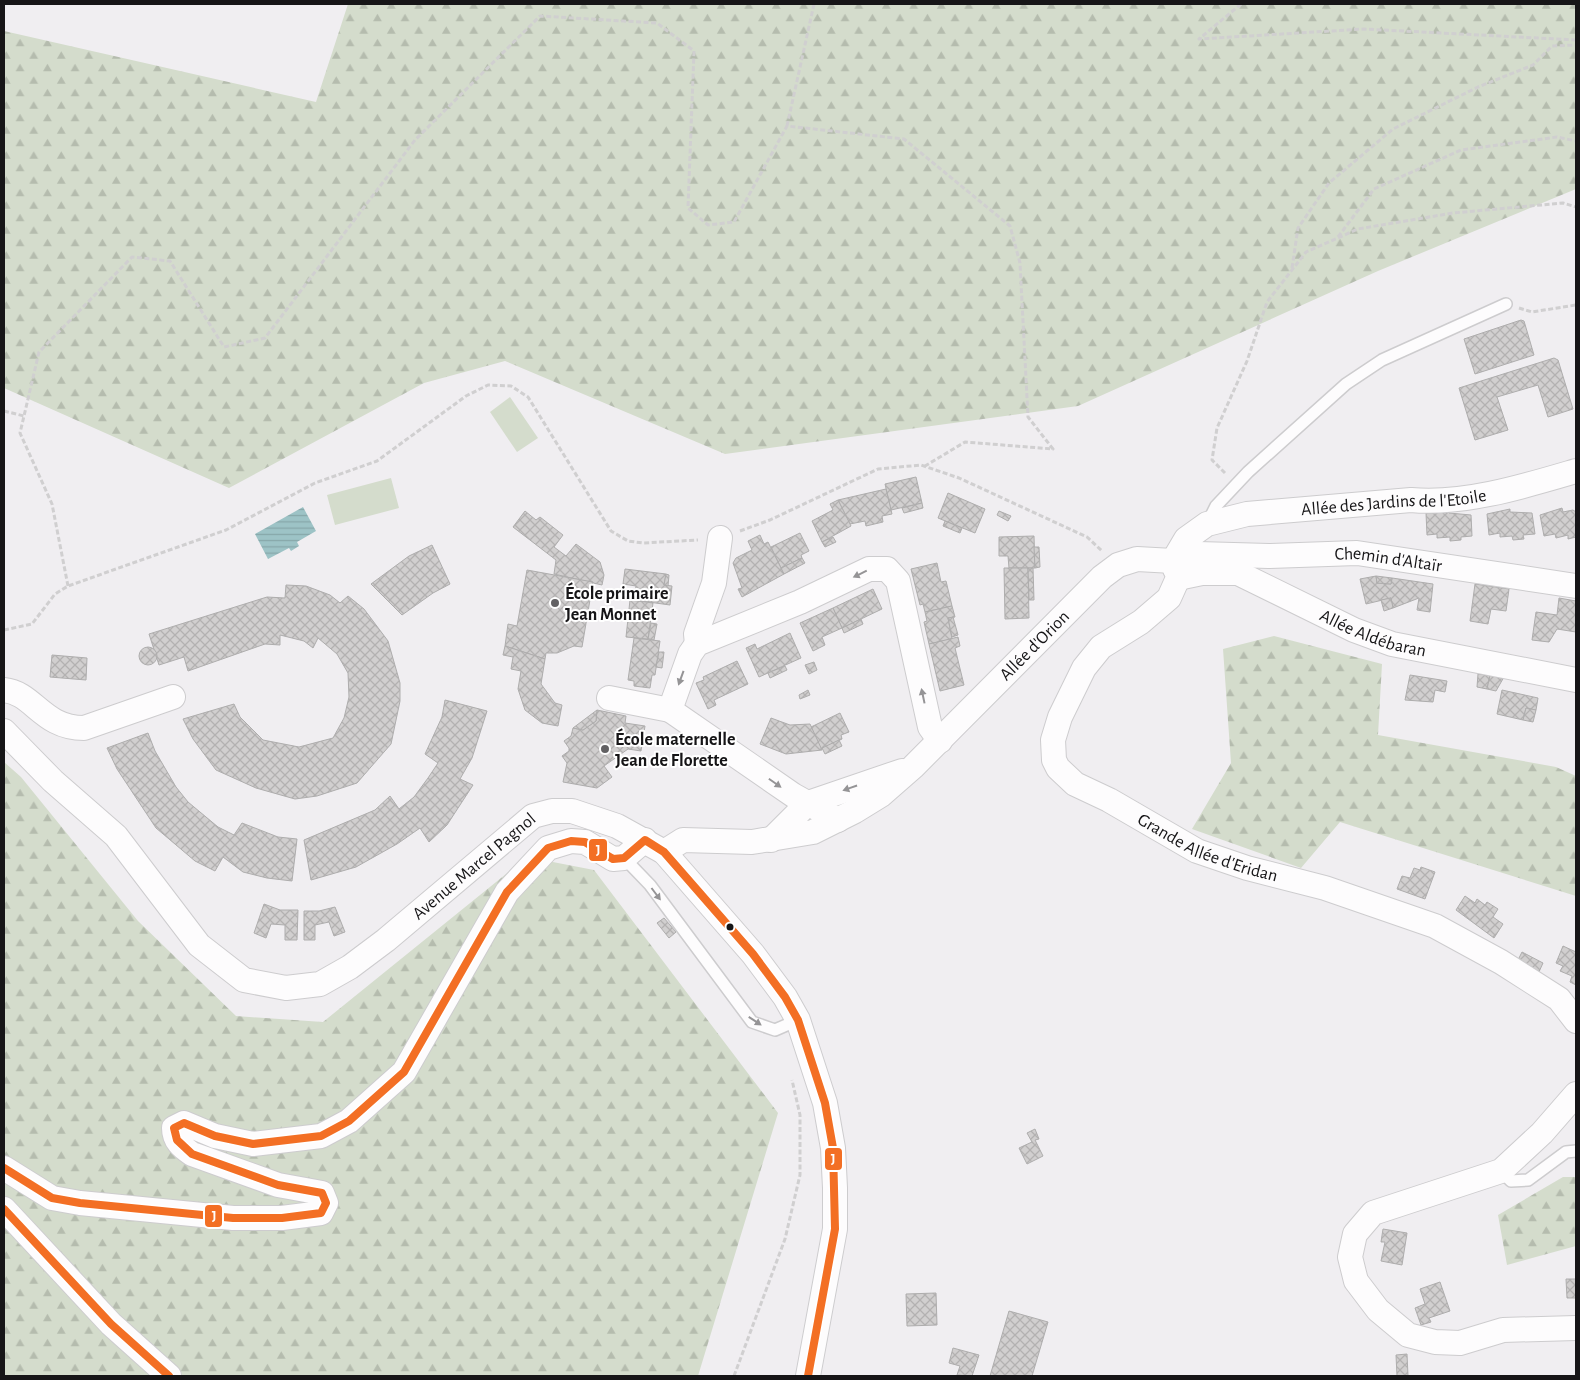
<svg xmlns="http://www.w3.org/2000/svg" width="1580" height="1380" font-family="'Alegreya Sans',sans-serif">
<defs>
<pattern id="forest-firs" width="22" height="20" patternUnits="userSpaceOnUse" patternTransform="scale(1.25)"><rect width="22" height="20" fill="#d4dccc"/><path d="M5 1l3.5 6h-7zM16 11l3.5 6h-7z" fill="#b5bcae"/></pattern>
<pattern id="water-rules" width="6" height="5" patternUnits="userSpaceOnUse" patternTransform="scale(1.25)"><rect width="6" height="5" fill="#9dc3c6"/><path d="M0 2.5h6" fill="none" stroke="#86a7a9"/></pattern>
<pattern id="building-cross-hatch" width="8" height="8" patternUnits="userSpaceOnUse" patternTransform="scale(1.25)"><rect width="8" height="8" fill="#d1cfcf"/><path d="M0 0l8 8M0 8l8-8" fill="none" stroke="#b3b1b1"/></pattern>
</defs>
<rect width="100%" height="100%" fill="#f0eef1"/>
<g fill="url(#forest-firs)">
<path d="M348,4H1576V189L1378,271L1078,406L725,454L505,361L424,383L229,488L4,388V31L316,102Z"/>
<path d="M1274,636L1382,664L1378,735L1556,767L1576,776V896L1340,822L1301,868L1192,829L1231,763L1223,649Z"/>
<path d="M4,762L21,777L138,921L236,1016L323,1022L527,857L594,870L778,1113L698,1376H4Z"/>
<path d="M1563,1177H1576V1246L1507,1265L1498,1215Z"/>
</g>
<g fill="#d4dccc">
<path d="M510,397L538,438L517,452L490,412Z"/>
<path d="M391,478L399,508L335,525L327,495Z"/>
</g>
<path fill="url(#water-rules)" d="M303,507L316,531L297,542L299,546L291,551L289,548L268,559L255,534Z"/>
<g fill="url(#building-cross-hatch)" stroke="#aeadad">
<path d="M1521,320L1524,321L1534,355L1475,374L1464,339Z"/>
<path d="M1554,358L1558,360L1573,409L1548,417L1538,385L1497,397L1508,430L1475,440L1459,388Z"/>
<path d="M916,477L922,503L891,510L885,484Z"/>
<path d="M886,489L892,514L882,516L883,522L866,526L865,521L850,524L838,500Z"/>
<path d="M948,493L985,509L975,533L938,518Z"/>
<path d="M838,500L851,526L822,542L812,521L833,510L830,504Z"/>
<path d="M922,503L923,508L904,513L902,508Z"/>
<path d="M1562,508L1563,512L1573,510L1576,512V537L1568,539V535L1556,538L1555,534L1544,536L1540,515Z"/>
<path d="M1510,509V512L1532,513L1535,534L1523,535L1524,539L1513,540L1512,536L1500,537V533L1489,535L1487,514Z"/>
<path d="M1436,510H1448L1449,513L1471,515L1472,536L1461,537V540L1450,541V537L1437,538V534L1427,535L1426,513H1436Z"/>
<path d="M525,511L536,520L540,517L563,535L554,547L566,556L576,544L600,562L604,575L602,585L554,574L556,560L513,527Z"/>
<path d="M999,511L1011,516L1008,521L997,515Z"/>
<path d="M945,521L962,528L960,533L943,526Z"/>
<path d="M800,533L809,551L801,555L802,558L781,568L771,547Z"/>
<path d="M760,535L764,544L768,542L784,574L742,597L738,589L742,588L733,563L736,558L752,550L748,541Z"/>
<path d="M1034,536L1035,568H1009L1008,556H999V537Z"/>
<path d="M833,537L836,542L825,547L822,542Z"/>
<path d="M432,545L450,584L433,593L402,615L371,584L409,556Z"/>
<path d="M1034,547H1039L1040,567L1035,568Z"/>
<path d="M802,558L805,563L784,574L781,568Z"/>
<path d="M937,563L941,582L946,581L952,606L925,612L923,604L920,605L911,569Z"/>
<path d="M1004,568H1028L1029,618L1005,619Z"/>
<path d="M1028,568H1033L1034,600H1029Z"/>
<path d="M625,569L666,574L664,585L672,586L670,605L634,600L636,586L623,584Z"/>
<path d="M527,570L593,582L582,647L574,646L557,653H546L545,659L505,646L508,624L517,626Z"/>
<path d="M666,574L669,575L668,586L664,585Z"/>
<path d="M1376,576L1377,583L1391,584L1392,578L1433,584L1430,612L1417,610L1419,598L1393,608L1391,598L1366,604L1360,579Z"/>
<path d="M1376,576L1392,578L1391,584L1377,583Z"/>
<path d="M1475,584L1509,589L1506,611L1491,609L1488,624L1470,621Z"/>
<path d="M286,585L306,586L330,595L340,603L348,596L364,609L388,641L400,683V701L391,744L357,783L317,796L295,799L256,788L216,770L193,739L183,719L234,704L240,717L263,740L299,747L333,738L344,718L349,697L348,673L337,654L318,638L313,648L304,641L280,635V645L265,644L188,671L184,657L159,665L149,634L267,597L285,598Z"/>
<path d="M873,589L882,609L842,628L833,608Z"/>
<path d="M1391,598L1393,608L1384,611L1381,600Z"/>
<path d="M1559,598L1576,601V632L1557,629L1549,642L1532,640L1536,612L1557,615Z"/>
<path d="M630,600L653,603L648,639L626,637Z"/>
<path d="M952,606L955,617L948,618L952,639L929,644L924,622L927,621L925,612Z"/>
<path d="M833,608L842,628L822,637L825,645L813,651L800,623Z"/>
<path d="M953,617L958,635L952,637L948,618Z"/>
<path d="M861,619L863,624L844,633L842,628Z"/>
<path d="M651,623L657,624L654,640L648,639Z"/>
<path d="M790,633L801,658L759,677L746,648L755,644L757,649Z"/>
<path d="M958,637L960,646L955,648L964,685L940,691L929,644Z"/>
<path d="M634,638L660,641L655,675H652L650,688L634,686V681L628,680Z"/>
<path d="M505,646L545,659L541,684L555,703L562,705L558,726L542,723L525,710L518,689L521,671L511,669L513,657L503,655Z"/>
<circle cx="148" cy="656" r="9"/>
<path d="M659,652H664L662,668L656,667Z"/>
<path d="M52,655L87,658L86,680L50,677Z"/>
<path d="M737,661L748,684L714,700L716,705L708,709L696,683L704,680L703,677Z"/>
<path d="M814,662L817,670L809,674L805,665Z"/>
<path d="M785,666L787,670L770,678L768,673Z"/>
<path d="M1478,674L1490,675L1487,689L1477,687Z"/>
<path d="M1410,675L1447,681L1445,692L1435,690L1433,702L1405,700Z"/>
<path d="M1490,675L1504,677L1496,691L1487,689Z"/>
<path d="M808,690L810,695L800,699L799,695Z"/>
<path d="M1502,690L1538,698L1536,710L1526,708L1523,720L1497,714Z"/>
<path d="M445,700L487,711L472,758L460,779L473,785L447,825L429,842L420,828L397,844L356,867L311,880L304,840L375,810L390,796L399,809L414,797L428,778L438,763L425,754L442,717Z"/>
<path d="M1526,708L1536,710L1533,722L1523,720Z"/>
<path d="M597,710L626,716L625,723L645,726L641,751L628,749L604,766L612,777L597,788L563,782L567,763L562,756L569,751V748L564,741L571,736L573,728L583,730L596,721Z"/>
<path d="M597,710L596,721L583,730L573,728Z"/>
<path d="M840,713L849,732L841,735L842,739L821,749L811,727Z"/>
<path d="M771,718L790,725L810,724L822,750L786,754L760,744Z"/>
<path d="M148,733L155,751L176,787L188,802L218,827L234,835L242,823L278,837L297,839L292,881L267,878L243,872L223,857L215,871L195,861L156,828L117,769L107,748Z"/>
<path d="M839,740L842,746L825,754L822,748Z"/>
<path d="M1421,867L1435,872L1425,899L1397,889L1402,876L1410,878L1414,868L1420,870Z"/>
<path d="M1465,896L1475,903L1477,899L1485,905L1487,902L1498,909L1493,917L1503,924L1494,938L1456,910Z"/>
<path d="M264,904L280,910H298L297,940H285V925L271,924L266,938L254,933Z"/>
<path d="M335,907L345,932L334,936L329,922L315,925V940H304V911H319Z"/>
<path d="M664,918L676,932L669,938L657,923Z"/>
<path d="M1563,946L1576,952V985L1570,982L1572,976L1560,971L1563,966L1556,963Z"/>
<path d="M1522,952L1543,963L1538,974L1517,962Z"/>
<path d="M1035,1129L1039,1139L1035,1140L1043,1156L1027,1164L1019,1148L1032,1142L1027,1133Z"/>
<path d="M1383,1229L1407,1233L1402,1265L1381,1261L1385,1242H1381Z"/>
<path d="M1566,1279H1576V1298H1567Z"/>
<path d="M1440,1282L1450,1311L1429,1318L1431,1322L1421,1325L1415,1308L1425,1304L1420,1289Z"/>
<path d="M936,1293L937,1325L907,1326L906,1294Z"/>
<path d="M1009,1311L1048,1322L1032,1376H990Z"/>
<path d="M953,1348L979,1355L972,1376L957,1375L960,1366L949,1363Z"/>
<path d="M1407,1354L1408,1376H1390H1397L1396,1355Z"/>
</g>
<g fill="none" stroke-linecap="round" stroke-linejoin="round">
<defs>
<g id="service">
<path d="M1207,524L1216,506L1248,472L1346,384L1382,360L1506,304"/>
<path d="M624,858L650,885L752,1022L775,1030L798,1020"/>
<path d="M1501,1171L1511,1181L1528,1180L1566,1152L1576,1151"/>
</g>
<g id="minor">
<path id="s1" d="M1175,569L1173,561L1186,539L1207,524L1247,514L1411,500C1464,505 1525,486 1576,471"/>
<path id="s2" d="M1178,578L1169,598L1141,622L1101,647L1084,668L1060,717L1053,740L1054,760L1058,768L1075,784L1109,800L1197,851L1247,868L1325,888L1435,926L1501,962L1559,999L1576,1021"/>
<path id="s3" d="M1178,578L1202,573H1238L1354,630L1392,644L1576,680"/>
<path d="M697,644L696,634L714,583L720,538"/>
<path d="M4,690C34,693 42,728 84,728L173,697"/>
<path d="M609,698L670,710"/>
<path id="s4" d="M4,731L53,781L116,836L199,945L244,980L286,988L320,984L350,967L386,940L533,816L552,811H572L617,826L664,852L753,954L785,997L798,1020L825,1103L833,1148L835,1188V1229L808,1376"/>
<path d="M838,820L793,795L670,710L690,654L697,644L800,602L869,569H887L898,581L930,727L940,741"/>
<path d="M771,840L808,803L902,771"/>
<path id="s5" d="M664,852L683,840L752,842L813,832L855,811L881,795L913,767L1102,577L1118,565L1137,559L1173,561L1198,554L1269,556L1357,553L1576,586"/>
<path d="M1576,1094L1542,1133L1501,1171L1373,1213L1355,1234L1350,1257L1356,1281L1378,1310L1408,1335L1435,1342L1460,1343L1503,1330L1576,1328"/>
<path d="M4,1168L52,1198L80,1203L233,1218H282L321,1213L326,1203L322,1193L278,1185L192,1154C182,1147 174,1141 174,1128L184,1123L215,1136L253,1144L321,1136L349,1121L404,1072L507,892L548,848L571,841L585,842L613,859L624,858L645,840"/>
<path d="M4,1209L111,1324L169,1376"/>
</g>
</defs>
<use href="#service" stroke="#cdccce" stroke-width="14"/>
<use href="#minor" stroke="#cdccce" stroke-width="26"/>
<g stroke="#d0cfd0" stroke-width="3" stroke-dasharray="5 2.5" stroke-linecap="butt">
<path d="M1241,4L1199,39L1364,29L1576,40"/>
<path d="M787,126L814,4"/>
<path d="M1338,237L1374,189L1461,150L1557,137L1576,141"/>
<path d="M1292,268L1298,228L1329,183L1393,129L1478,87L1533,65L1552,46L1576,45"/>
<path d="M1519,308L1532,312L1576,305"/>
<path d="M4,411L24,416"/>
<path d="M1225,473L1212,460L1217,428L1247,361L1267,302L1306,252L1358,229L1453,213L1563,203L1576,207"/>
<path d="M740,531L770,520L878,469L921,465L959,478L1087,537L1102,551"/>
<path d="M68,586L52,504L20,433L39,352L132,257L170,261L224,347L265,338L415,140L540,16L657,23L694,51L688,208L708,225L734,222L787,126L904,139L1010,226L1020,263L1028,417L1053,449L965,442L925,466"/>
<path d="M4,630L32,624L55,594L68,586L226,530L315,483L377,461L466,396L488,385L511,386L528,397L611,531L628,541L643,543L698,540"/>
<path d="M734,1376L785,1239L800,1175V1115L792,1080"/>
</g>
<use href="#service" stroke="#fdfcfd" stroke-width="11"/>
<use href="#minor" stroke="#fdfcfd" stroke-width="24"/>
<defs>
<g id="bus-1">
<path d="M4,1168L52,1198L80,1203L233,1218H282L321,1213L326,1203L322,1193L278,1185L192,1154L177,1140L174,1128L184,1123L215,1136L253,1144L321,1136L349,1121L404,1072L507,892L548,848L571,841L585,842L613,859L624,858L645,840L664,852L753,954L785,997L798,1020L825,1103L833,1148L835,1229L808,1376"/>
<path d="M4,1209L111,1324L169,1376"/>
</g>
</defs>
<use href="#bus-1" stroke="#fff" stroke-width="11"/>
<use href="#bus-1" stroke="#f36f24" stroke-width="8"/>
</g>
<defs><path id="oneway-solid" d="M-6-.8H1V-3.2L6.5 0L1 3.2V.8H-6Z" transform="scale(1.25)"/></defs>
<g fill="#959496">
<use href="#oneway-solid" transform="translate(860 574) rotate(154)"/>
<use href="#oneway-solid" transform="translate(681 678) rotate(110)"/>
<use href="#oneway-solid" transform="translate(923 696) rotate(-102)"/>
<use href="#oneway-solid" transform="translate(775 783) rotate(35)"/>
<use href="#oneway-solid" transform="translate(850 788) rotate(161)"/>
<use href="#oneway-solid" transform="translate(656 894) rotate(53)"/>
<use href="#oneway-solid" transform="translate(755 1021) rotate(33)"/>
</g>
<g fill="#626163" stroke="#fff" stroke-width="2">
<circle cx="555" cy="603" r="5"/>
<circle cx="605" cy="749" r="5"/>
</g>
<circle fill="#161517" stroke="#fff" stroke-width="2" cx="730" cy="927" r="4.5"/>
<g text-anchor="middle" stroke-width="4" stroke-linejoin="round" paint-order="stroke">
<g font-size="18" fill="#161517" stroke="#fff">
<text dy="6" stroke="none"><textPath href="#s1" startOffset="248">Allée des Jardins de l'Etoile</textPath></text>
<text dy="6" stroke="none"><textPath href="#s5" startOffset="834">Chemin d'Altaïr</textPath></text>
<text dy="6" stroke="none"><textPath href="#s3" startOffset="209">Allée Aldébaran</textPath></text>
<text dy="6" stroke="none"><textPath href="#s5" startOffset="445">Allée d'Orion</textPath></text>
<text dy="6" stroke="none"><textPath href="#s2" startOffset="412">Grande Allée d'Eridan</textPath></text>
<text dy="6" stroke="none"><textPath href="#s4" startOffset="619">Avenue Marcel Pagnol</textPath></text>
</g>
<g font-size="18" font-weight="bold" fill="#161517" stroke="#fff" text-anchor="start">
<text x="565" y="599">École primaire<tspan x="565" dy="21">Jean Monnet</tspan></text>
<text x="615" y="745">École maternelle<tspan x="615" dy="21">Jean de Florette</tspan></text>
</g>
</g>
<g stroke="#fff" stroke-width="2">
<rect x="588" y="838" width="20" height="24" rx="5" fill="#f36f24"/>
<rect x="824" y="1147" width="19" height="24" rx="5" fill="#f36f24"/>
<rect x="204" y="1204" width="19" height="24" rx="5" fill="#f36f24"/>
</g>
<g font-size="14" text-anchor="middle" font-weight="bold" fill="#fff">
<text x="598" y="855">J</text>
<text x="833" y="1164">J</text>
<text x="214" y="1221">J</text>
</g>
<rect width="1580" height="1380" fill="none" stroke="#161517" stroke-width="10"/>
</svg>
